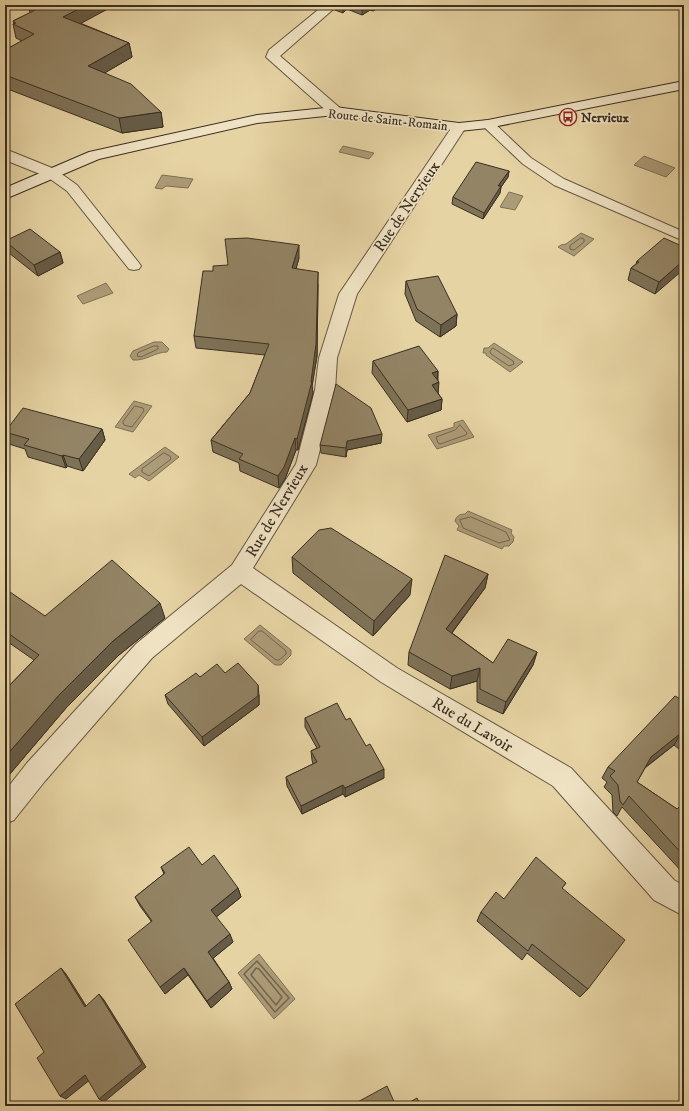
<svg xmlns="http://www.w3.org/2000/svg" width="689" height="1111" font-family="'IM FELL DW Pica',serif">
<rect width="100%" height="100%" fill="#e6d3a3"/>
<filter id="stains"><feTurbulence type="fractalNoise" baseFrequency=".005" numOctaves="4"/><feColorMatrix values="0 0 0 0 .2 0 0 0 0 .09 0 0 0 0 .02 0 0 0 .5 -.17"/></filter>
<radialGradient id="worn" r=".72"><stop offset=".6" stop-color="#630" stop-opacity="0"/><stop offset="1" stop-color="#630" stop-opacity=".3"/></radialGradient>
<g fill="#ac9b77" stroke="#7e7055">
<path d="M343,146L374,153L369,159L339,152Z"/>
<path d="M644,156L675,168L666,177L634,165Z"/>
<path d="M162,175L193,179L188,188L166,186L162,189L155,188Z"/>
<path d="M509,192L523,196L515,210L500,207Z"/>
<path d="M581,233L594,239L574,256L558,247L561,245L566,244Z"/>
<path d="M106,283L113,293L83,304L77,296Z"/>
<path d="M154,342H162L169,349L167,352C155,352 146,361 133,360L130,356L133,351Z"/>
<path d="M494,343L523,362L510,372L486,355V353H483L484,348H488Z"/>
<path d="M134,401L152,406L133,432L115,427Z"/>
<path d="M463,420L474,437L437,449L428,435L454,427V423Z"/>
<path d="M165,447L179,457L149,481L139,475L135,478L129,474Z"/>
<path d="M468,511L512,530L511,533L514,537L513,542L509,546H504L502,549L457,530L459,526L455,521C456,516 460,514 465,514Z"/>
<path d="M260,625L291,650V655L281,665H275L244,639Z"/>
<path d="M259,954L295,999L274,1019L238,973Z"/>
</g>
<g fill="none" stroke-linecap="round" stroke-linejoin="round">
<g stroke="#73654c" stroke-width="1">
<path d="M581,238L584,239V242L574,250L570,249V246Z"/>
<path d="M154,346H158V349L141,357L137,356L138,353Z"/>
<path d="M493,348L513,361L514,364L509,366L491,354L490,352Z"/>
<path d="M135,406L143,408L144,411L132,427L124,425L123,422Z"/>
<path d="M460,425L467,433L466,435L440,444L438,443L436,437L455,430Z"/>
<path d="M164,453L170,456L171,459L149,476L142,472V469Z"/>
<path d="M471,517L506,532L510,540L499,543L463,528L460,520Z"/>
<path d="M259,631H262L286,651V654L279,660H276L251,640Z"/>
</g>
<g stroke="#73654c" stroke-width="1.5">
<path d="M257,961L289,998L275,1012L244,974Z"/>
<path d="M256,968L259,969L282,997L276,1005L251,975Z"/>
</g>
<defs>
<g id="service">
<path d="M488,120L492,121L531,158L564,179L684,232V241L554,185L523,164L484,127L482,124L484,121Z"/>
<path d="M51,169L56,170L77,185L139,263L141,266L139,269L134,270L129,269L67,191L46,176L45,173L46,170Z"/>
</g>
<g id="minor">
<path d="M324,5H338L280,56L340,108L342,111L340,114L335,115L330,114L266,57L269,50Z"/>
<path d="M459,123L464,124L466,127L357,294L337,358L335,390L316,465L253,568L397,668L571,768L674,880L684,886V916L654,900L553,786L381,682L241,584L152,658L45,781L14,820L5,824V791L27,763L136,644L232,565L296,464L315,390L319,358L339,294L454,124Z"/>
<path d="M5,149L57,170L59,173L57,176L51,178L45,176L5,160Z"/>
</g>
<path id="secondary" d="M684,81V89L488,128L459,131L335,115L257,123L99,159L5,199V188L89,152L257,115L335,107L459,123L488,120Z"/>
</defs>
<use href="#service" stroke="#655842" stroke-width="2"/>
<use href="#minor" stroke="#655842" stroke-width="2"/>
<use href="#secondary" stroke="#3a2f21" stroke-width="2"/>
<use href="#service" fill="#efe2c3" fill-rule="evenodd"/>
<use href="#minor" fill="#efe2c3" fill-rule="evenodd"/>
<use href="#secondary" fill="#efe2c3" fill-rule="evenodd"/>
</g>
<g fill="#7e7257" stroke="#3a2f21">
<path d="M34,5H115L80,23L129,43L132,57L104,73L161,112L163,127L122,133L5,88V50L22,41L16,38L13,24H14L13,21L30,13L29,7Z"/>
<path d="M335,5H382L373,11L370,10L362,15L347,9L343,13L335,10Z"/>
<path d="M509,171L508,177L501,187L500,193L483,219L452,204L453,197Z"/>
<path d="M5,241L60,252L63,263L38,276L9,253Z"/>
<path d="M684,247L655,294L628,280L631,268L636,264L637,261Z"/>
<path d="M299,258L296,268L318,284L317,356L312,386L313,393L298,450H296L285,479L279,488L240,471L239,463L213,452L211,440L250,393L265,355L196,348L194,336L213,271L228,265Z"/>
<path d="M406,281L457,314L456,326L440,337L416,321L405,294Z"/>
<path d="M373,361L438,371V393L442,399L441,410L407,422L372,373Z"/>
<path d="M102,429L105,440L83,471L67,466L66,468L28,457L25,449L9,444L5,434V432Z"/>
<path d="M381,443L347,450L346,457L321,453L320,445Z"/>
<path d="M292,557L410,595L373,636L293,573Z"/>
<path d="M488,574L485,588L452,633L493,663L537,652L533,665L503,714L477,702V681L450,689L408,665L409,652Z"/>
<path d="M5,597L45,616L165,618L119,655L66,708L9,775L5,772V690L34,660L5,640Z"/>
<path d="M225,673L259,695V705L204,746L168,704L165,695L200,677Z"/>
<path d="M684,701V753L674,745L645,768L637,782L677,809L684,802V874L622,807L617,816L613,812L612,795L604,787L607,782L602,778L608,767Z"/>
<path d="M305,718L346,720L384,778L345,797L343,794L302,814L287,786L286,777L313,764L312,760L311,751L317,748L305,727Z"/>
<path d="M202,865L238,888L241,897L216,917L233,942L213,958L229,982L232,989L211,1008L188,975L165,994L151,921L140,906L135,897L164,874L161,867Z"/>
<path d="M566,883L562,888L588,989L580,997L527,953L522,960L477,921L481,912L504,899Z"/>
</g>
<g fill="#675c47" stroke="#3a2f21">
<path d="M86,5H115L67,31L63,17Z"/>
<path d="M343,5H347V9L343,13Z"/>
<path d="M362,5H370V10L362,15Z"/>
<path d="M373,5H382L373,11Z"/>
<path d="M129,43L132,57L91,81L88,66Z"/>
<path d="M161,112L163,127L122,133L119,118Z"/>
<path d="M509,171L508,177L501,187L500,193L483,219L484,213L498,186Z"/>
<path d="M299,245V258L293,280L292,268Z"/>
<path d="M60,252L63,263L38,276L34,265Z"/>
<path d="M684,260V269L655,294L659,282Z"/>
<path d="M318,272V284L317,356L312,386L313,393L298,450L297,439Z"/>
<path d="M457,314L456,326L440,337L441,325Z"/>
<path d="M438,371L437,383L432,373Z"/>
<path d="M439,382L438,394L432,385Z"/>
<path d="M442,399L441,410L407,422L408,410Z"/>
<path d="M102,429L105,440L83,471L79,459Z"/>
<path d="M382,434L381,443L347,450L346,457V448L347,441Z"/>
<path d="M295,438L296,450L285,479L279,488L278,476Z"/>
<path d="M63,455L67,466L66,468L62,456Z"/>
<path d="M488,574L485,588L444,643L446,629Z"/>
<path d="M412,579L410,595L373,636L374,621Z"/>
<path d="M160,603L165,618L119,655L66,708L9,775L5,770V757L59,695L113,641Z"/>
<path d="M537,652L533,665L503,714L506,702Z"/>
<path d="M480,668L477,681L450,689L452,676Z"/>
<path d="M258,685L259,695V705L204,746L202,737Z"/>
<path d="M681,733L674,745L644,768L651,757Z"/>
<path d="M384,769V778L345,797V788Z"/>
<path d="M343,785V794L302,814L301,806Z"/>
<path d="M238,888L241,897L214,919L211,910Z"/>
<path d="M230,934L233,942L211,960L208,952Z"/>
<path d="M61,968L66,974L90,1012L85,1007Z"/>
<path d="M184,968L188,975L165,994L160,987Z"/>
<path d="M229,982L232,989L211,1008L207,1001Z"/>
<path d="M99,994L104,1000L146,1067L104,1102L99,1099Z"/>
<path d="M85,1075L91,1079L66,1099L60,1096Z"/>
</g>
<g fill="#938465" stroke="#3a2f21">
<path d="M34,5H86L63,17L129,43L88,66L131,84L161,112L119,118L5,75V50L34,34L13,24L16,23L13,21L35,10L29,7Z"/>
<path d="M476,162L509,171L498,186H501L484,213L453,197Z"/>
<path d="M30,229L60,252L34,265L5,241Z"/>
<path d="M247,238L299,245L292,268L318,272L316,344L311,382L312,381L297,439L295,438L284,467L278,476L239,459L243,454L211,440L250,393L269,344L194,336L203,271H213V266L228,265L225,239Z"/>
<path d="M664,238L684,247V260L659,282L631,268L639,262L637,261Z"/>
<path d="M438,276L457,314L441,325L417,309L406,281Z"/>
<path d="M419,346L438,371L432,373L439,382L432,385L442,399L408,410L373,361Z"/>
<path d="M336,384L371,408L382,434L347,441L346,448L320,445Z"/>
<path d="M23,408L102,429L79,459L63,455L62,456L24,445L29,439L5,432Z"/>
<path d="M331,528L412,579L374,621L292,557L319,530Z"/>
<path d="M445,555L488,574L446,629L493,663L508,639L537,652L506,702L480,689V668L452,676L409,652Z"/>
<path d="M112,560L160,603L113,641L59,695L5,757V690L39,655L5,631V597L10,592L45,616Z"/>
<path d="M238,663L258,685V696L202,737L165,695L196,673L200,677L217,664L225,673Z"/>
<path d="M675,696L684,701V735L681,733L651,757L637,782L677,809L684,802V856L629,796L623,805L620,801L618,785L610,776L615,771L608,767Z"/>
<path d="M337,703L346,720L350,718L366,746L370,744L384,769L345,788L343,785L301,806L286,777L317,762L311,751L320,747L305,718Z"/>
<path d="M189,847L202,865L214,855L238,888L211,910L230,934L208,952L229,982L207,1001L184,968L160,987L128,940L152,921L135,897L165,873L161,867Z"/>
<path d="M536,857L566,883L562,888L625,940L588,989L532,944L528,951L481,912L496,892L504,899Z"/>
<path d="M61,968L85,1007L99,994L142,1064L99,1099L85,1075L60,1096L37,1058L44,1052L15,1004Z"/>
<path d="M387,1086L396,1106H355L354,1104Z"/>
<path d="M417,1098L421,1106H403Z"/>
</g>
<defs>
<symbol id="bus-ring" viewBox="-11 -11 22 22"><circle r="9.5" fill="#efe2c3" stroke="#8f2418" stroke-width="1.5"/><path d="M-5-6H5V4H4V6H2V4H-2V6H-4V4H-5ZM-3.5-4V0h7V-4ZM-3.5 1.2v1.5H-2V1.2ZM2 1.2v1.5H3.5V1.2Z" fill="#8f2418"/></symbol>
</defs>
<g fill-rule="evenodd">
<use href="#bus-ring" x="558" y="107" width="20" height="20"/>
</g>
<g text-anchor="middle" stroke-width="3.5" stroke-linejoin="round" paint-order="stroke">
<g font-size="13" font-weight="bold" fill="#3a2f21" stroke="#efe2c3" text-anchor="start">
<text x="581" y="122">Nervieux</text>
</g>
<g font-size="13" fill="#3a2f21" stroke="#efe2c3">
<text transform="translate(388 119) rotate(6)" y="5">Route de Saint-Romain</text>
</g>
<g font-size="16" fill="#3a2f21" stroke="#efe2c3">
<text transform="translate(406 206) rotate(-56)" y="6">Rue de Nervieux</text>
<text transform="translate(276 510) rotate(-59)" y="6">Rue de Nervieux</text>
<text transform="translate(473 724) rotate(31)" y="6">Rue du Lavoir</text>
</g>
</g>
<rect width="689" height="1111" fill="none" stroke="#e6d3a3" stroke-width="20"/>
<rect x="6" y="6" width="677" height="1099" fill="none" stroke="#3a2f21" stroke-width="2"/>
<rect x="10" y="10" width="669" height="1091" fill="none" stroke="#3a2f21"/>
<rect width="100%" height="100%" filter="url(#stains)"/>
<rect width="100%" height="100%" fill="url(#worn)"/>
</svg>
